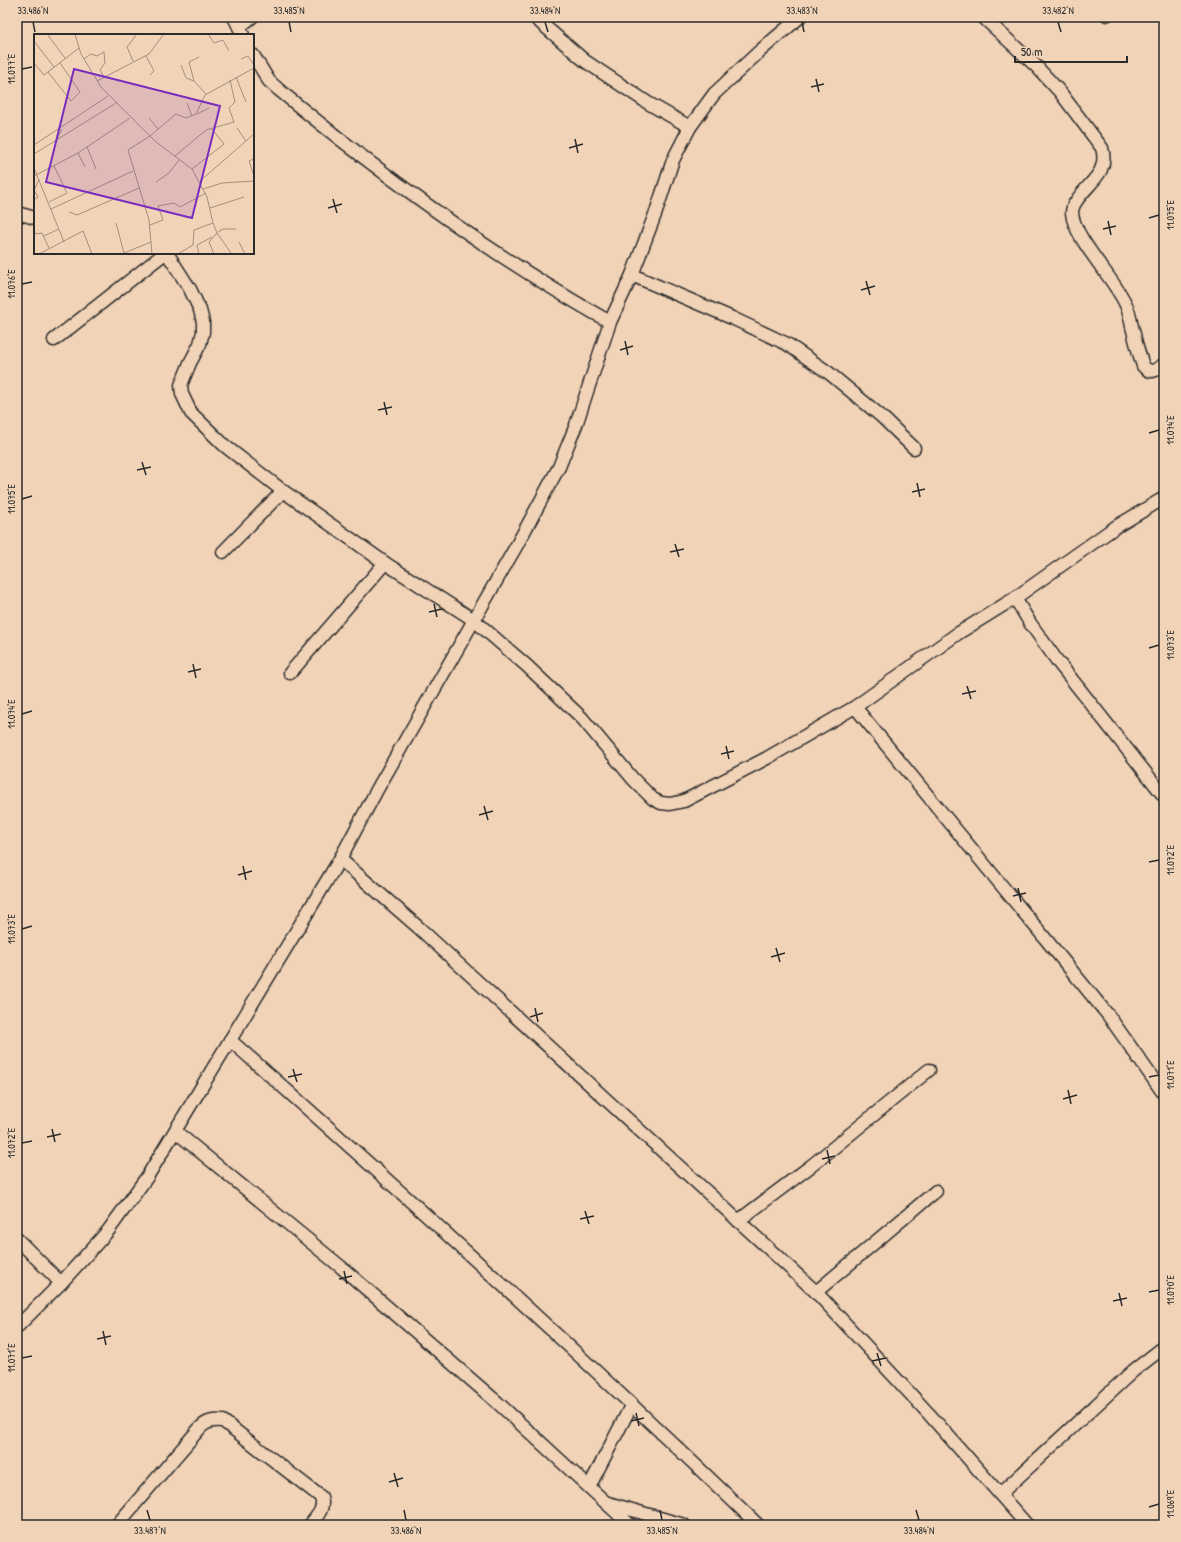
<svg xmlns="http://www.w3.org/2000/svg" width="1181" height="1542" font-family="'Patrick Hand',sans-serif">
<rect width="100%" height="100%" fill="#f1d3b7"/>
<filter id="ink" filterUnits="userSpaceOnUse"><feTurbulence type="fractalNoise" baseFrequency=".025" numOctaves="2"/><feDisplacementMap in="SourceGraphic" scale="8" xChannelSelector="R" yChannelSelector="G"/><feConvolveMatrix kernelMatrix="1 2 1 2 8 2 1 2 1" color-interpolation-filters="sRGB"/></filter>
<g filter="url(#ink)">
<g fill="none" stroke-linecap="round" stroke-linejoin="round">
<defs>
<path id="service" d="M1106,18L1109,17"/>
<g id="minor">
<path d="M234,17L243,35"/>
<path d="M534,17L585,61L648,103L690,127"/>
<path d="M983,17L1036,66L1060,92L1102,148C1109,173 1090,181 1077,200C1074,204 1072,207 1072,213C1074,239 1115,279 1126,305C1130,313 1131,325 1134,334C1136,345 1140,356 1143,366C1151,375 1157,370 1164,364"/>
<path d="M239,27L252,17"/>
<path d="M253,55L269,81L279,90C383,176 492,256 610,322"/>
<path d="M17,213L35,218"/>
<path d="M167,253L190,289L200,310L203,322V332L200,344L190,363L181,385L182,394L191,413L225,446L283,491L385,563L474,620L527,666L582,718L633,779L653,799L661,803L670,804L684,801L767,758L855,707L957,634L1015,598L1114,528L1164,498"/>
<path d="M632,275L732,318L787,344L829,373L882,417L914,448"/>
<path d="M54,340L165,253"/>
<path d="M223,552L283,491"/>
<path d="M1015,598L1030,623L1058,662L1164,796"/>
<path d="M290,673L385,563"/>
<path d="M855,707L1108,1015L1164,1094"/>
<path d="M340,859L418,927L816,1292L929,1414L1027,1525"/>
<path d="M230,1040C409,1198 586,1359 758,1525"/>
<path d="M175,1131L341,1267L498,1403L630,1525"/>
<path d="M738,1221L811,1166L929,1070"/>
<path d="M17,1239L61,1283"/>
<path d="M816,1292L936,1191"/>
<path d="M17,1327L61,1283L108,1231L147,1177L340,859L378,788L518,543L559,467L576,425L610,322L632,275L656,212L673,160L690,127L714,94L761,50L800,17"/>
<path d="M589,1487L632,1404"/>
<path d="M1000,1494L1133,1371L1164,1347"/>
<path d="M608,1503L684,1525"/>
<path d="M117,1525L200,1428C207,1421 213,1420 223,1421L321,1497C325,1509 317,1516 310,1525"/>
</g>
</defs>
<use href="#service" stroke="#2b2b2b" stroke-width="9"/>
<use href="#minor" stroke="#2b2b2b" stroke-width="15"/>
<use href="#service" stroke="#f1d3b7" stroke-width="6"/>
<use href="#minor" stroke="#f1d3b7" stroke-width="12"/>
</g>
</g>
<path fill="none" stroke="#2b2b2b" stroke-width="1.5" d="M33,22L35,32M289,22L291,32M545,22L548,32M802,22L804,32M1058,22L1061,32M22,69L32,67M816,79L819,92M811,87L824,84M575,139L578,153M569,148L583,144M333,199L337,213M328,208L342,204M1149,218L1159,215M1108,221L1111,235M1103,229L1116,226M866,281L870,295M22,284L32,282M861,290L875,286M625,341L628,355M620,350L633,346M384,402L387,415M378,410L392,407M1149,433L1159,430M142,462L146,475M137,470L151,467M917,483L920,497M912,492L925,489M22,499L32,496M675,544L679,557M670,552L684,549M434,604L437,617M429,612L442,609M1149,648L1159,645M193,664L196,678M188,672L201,669M967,686L971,699M962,694L976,691M22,714L32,711M726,746L729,759M721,754L734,751M484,806L488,820M479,815L493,811M1149,862L1159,860M243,866L246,880M238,875L252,871M1018,888L1021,902M1013,896L1026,893M22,929L32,926M776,948L780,962M771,957L785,953M535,1008L538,1022M530,1017L543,1013M293,1069L297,1082M288,1077L302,1074M1149,1077L1159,1075M1068,1090L1071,1104M1063,1099L1077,1095M52,1129L55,1142M47,1137L61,1134M22,1143L32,1141M827,1150L830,1164M822,1159L835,1156M585,1211L589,1224M580,1219L594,1216M344,1271L347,1284M339,1279L352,1276M1149,1292L1159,1290M1119,1293L1122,1306M1113,1301L1127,1298M103,1331L106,1345M97,1339L111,1336M877,1353L881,1366M22,1358L32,1356M872,1361L886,1358M636,1413L639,1426M631,1421L644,1418M394,1473L398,1487M389,1482L403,1478M1149,1507L1159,1504M147,1510L150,1520M404,1510L406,1520M660,1510L662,1520M916,1510L919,1520"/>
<g transform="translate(34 34)">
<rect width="220" height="220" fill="#f1d3b7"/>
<path fill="none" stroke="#a2907f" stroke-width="1" d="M13,0L31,24M41,0L47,20L67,53L122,108L158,135L173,163L179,189L160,196L159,211L144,220M174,0L180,9L189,6L195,17M0,7L20,33M112,22L120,37L116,41M50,25L57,20L63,22L70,18L71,29L66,36L70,43M207,25L214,22L220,31M99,27L93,13L103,0M0,29L10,41L45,14M147,31L152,44L160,47L172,60M14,38L37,67L46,58L26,29M202,43L212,68M63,47L115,20L130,0M160,47L155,28L165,23M153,69L158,82M163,80L175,74M115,84L124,95M203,94L212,107M21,109L28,95M0,111L74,62M53,113L62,135M44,119L51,133M0,120L82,69M141,122L172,96L200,88L195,74L201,68L196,46M220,125L215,127L220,142M0,134L30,208M158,135L190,110L178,95M0,142L44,119L96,84M166,147L220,100M122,148L135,139L145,126M169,155L188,149L220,147M0,156L4,163L0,166M0,157L5,145M15,168L33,159L20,132M176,174L210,163M17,175L99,137M35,178L43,181L105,154M82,189L90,219M179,189L183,199L175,208L180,220M116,191L129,186L124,172L140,169L146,173L172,159M0,197L2,200L8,199L15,214M184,198L189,195H202M183,199L197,219M10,202L25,195M205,208L211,220M90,219L117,208M5,220L49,197L58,220M118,220L115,186L94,116L116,102L142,80L152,84L162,80L171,61L220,34M165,220L163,211L178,203"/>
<path fill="#7b2cbf" fill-opacity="0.15" stroke="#7b2cbf" stroke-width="2" d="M40,35L186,72L158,184L12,148Z"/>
<rect width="220" height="220" fill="none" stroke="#2b2b2b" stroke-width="2"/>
</g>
<rect width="1181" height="1542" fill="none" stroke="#f1d3b7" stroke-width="44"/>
<path d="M1015 56v6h112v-6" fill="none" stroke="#2b2b2b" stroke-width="2"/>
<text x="1021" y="56" font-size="12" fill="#2b2b2b" stroke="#f1d3b7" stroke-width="3" paint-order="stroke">50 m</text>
<rect x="22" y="22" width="1137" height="1498" fill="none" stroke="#2b2b2b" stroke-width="1.5"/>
<g font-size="10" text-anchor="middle" fill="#2b2b2b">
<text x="33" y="14">33.486°N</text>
<text x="289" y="14">33.485°N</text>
<text x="545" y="14">33.484°N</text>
<text x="802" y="14">33.483°N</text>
<text x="1058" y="14">33.482°N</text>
<text transform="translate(11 69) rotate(-90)" y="4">11.077°E</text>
<text transform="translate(1170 215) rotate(-90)" y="4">11.075°E</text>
<text transform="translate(11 284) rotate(-90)" y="4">11.076°E</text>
<text transform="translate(1170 430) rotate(-90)" y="4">11.074°E</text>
<text transform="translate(11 499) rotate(-90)" y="4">11.075°E</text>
<text transform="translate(1170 645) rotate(-90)" y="4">11.073°E</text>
<text transform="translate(11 714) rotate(-90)" y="4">11.074°E</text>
<text transform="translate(1170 860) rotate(-90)" y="4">11.072°E</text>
<text transform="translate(11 929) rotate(-90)" y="4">11.073°E</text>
<text transform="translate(1170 1075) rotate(-90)" y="4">11.071°E</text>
<text transform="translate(11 1143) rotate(-90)" y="4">11.072°E</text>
<text transform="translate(1170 1290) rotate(-90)" y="4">11.070°E</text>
<text transform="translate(11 1358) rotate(-90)" y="4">11.071°E</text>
<text transform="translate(1170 1504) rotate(-90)" y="4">11.069°E</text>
<text x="150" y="1534">33.487°N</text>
<text x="406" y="1534">33.486°N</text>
<text x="662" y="1534">33.485°N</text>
<text x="919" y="1534">33.484°N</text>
</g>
</svg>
